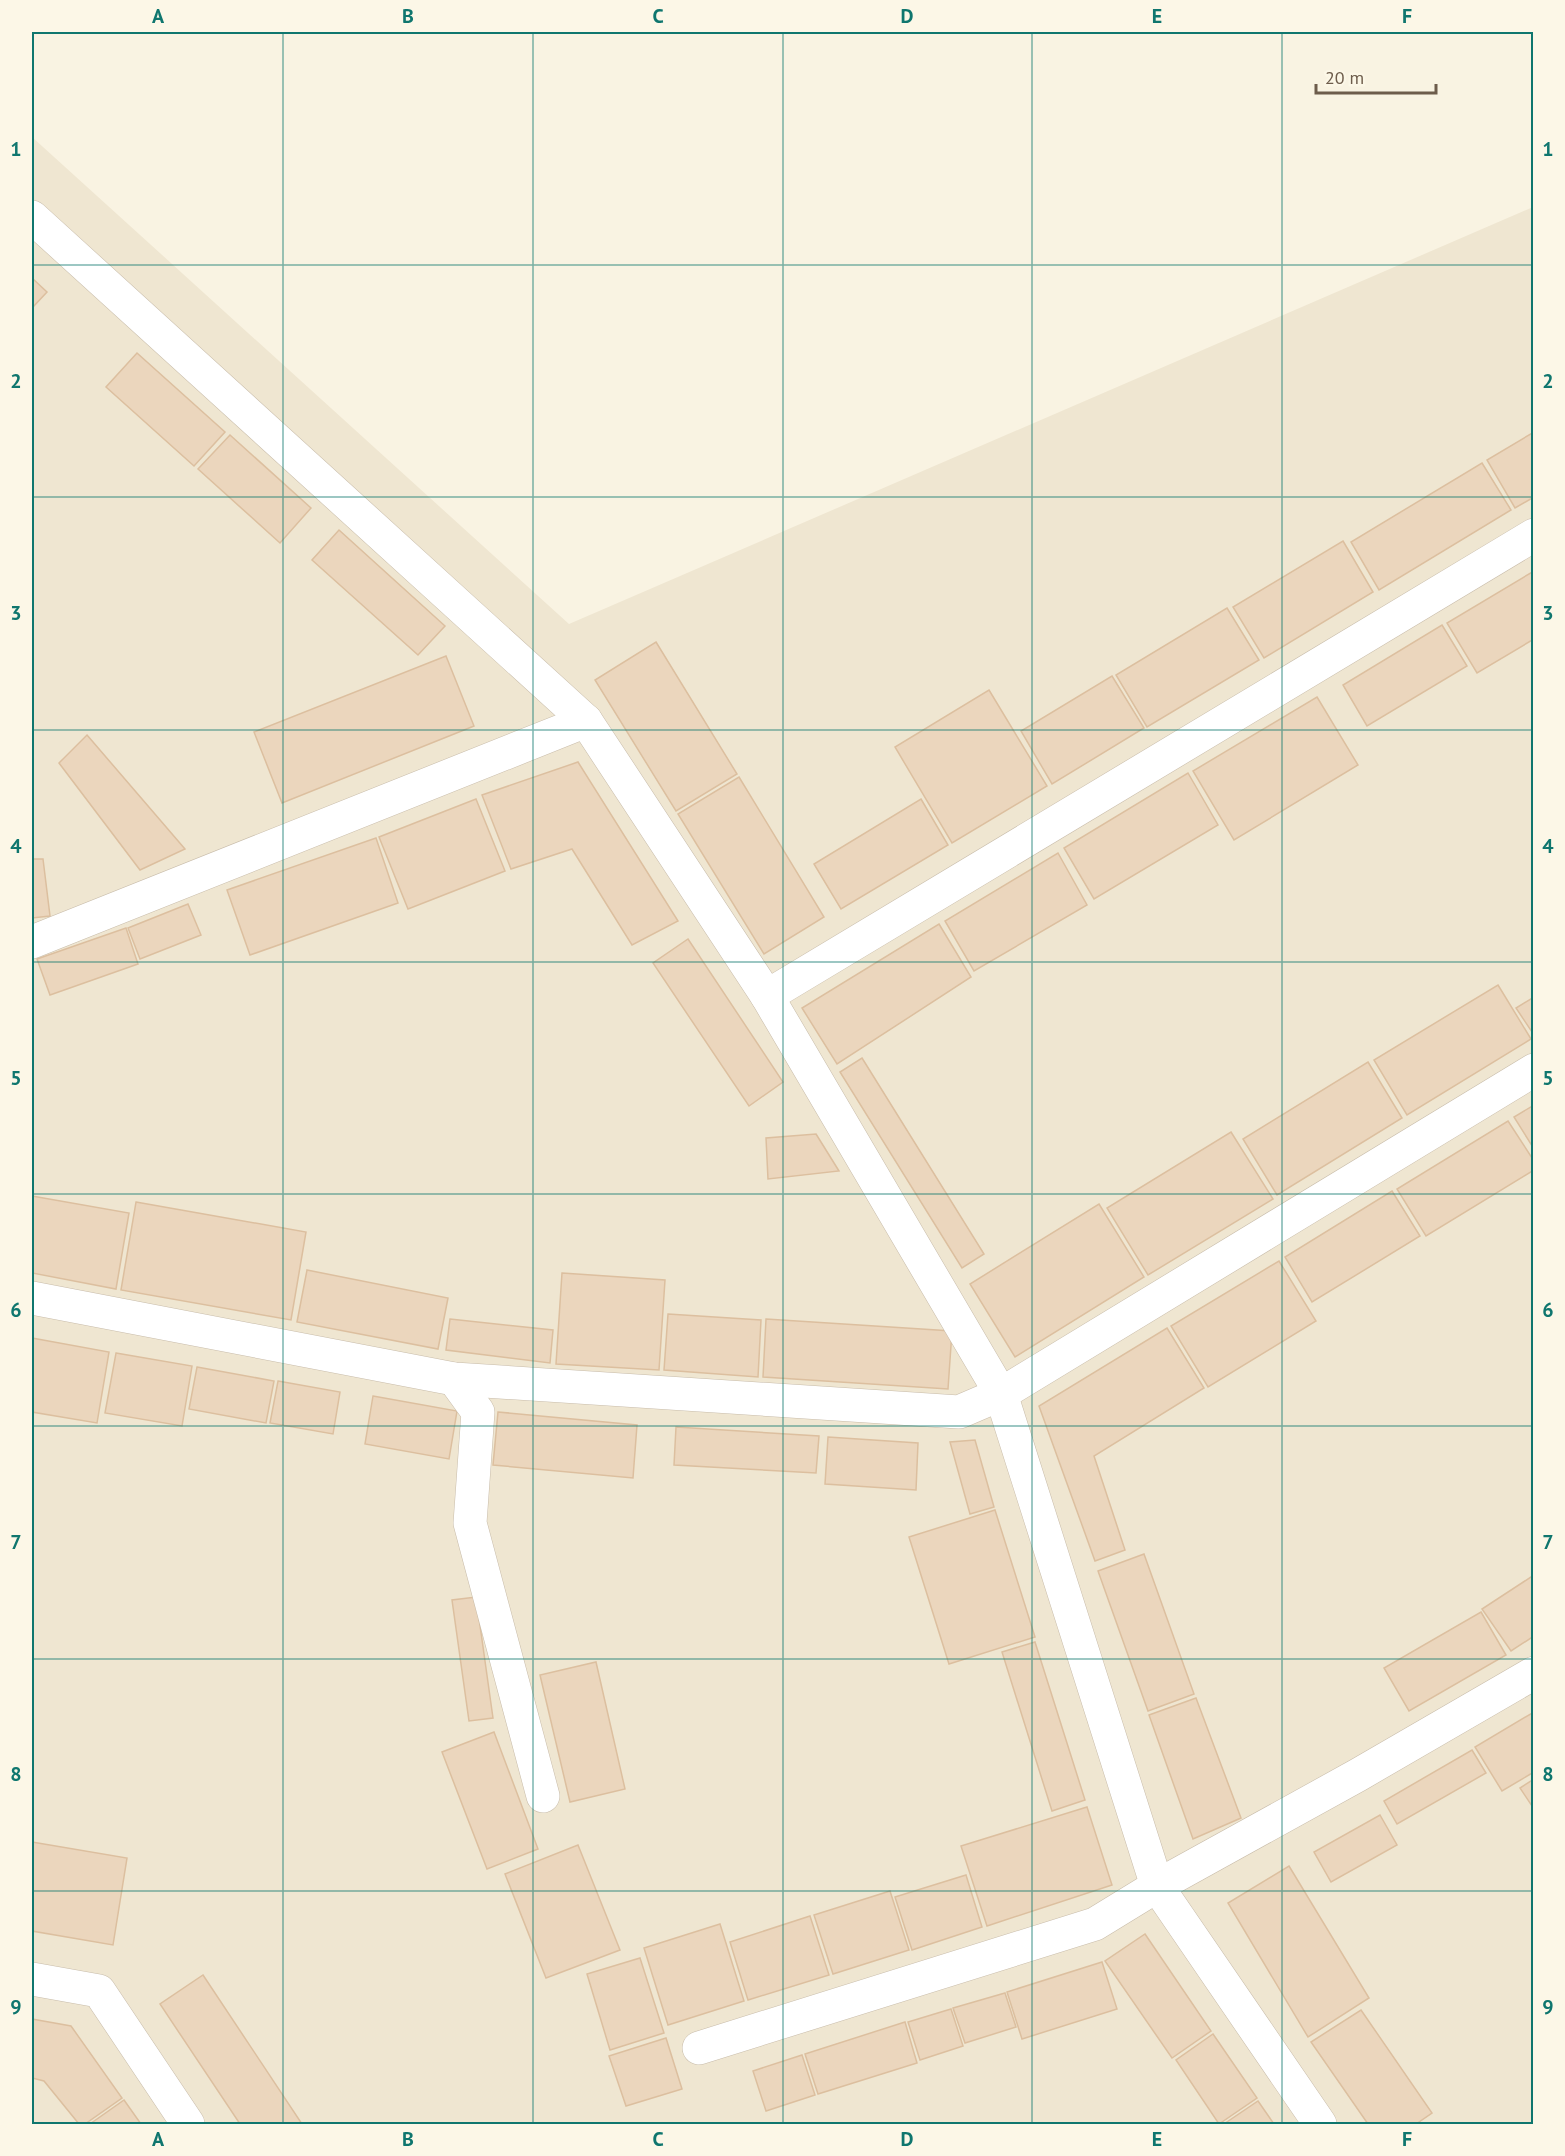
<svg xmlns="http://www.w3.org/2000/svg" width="1565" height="2156" font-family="'PT Sans',sans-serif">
<rect width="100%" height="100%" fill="#f9f3e2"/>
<path fill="#efe6d1" d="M32,137L569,624L1533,207V2124H32Z"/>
<g fill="#ebd6bd" stroke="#dcbf9f" stroke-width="1.5">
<path d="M32,278L47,292L32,308Z"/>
<path d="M137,353L225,432L194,466L106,387Z"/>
<path d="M1534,432V497L1515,508L1487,460Z"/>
<path d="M230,435L311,508L280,543L198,469Z"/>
<path d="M1482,463L1511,510L1379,590L1351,542Z"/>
<path d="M339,530L445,626L418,655L312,560Z"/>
<path d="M1343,541L1373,592L1264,658L1233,607Z"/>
<path d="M1534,571V639L1477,673L1447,623Z"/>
<path d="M1227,608L1259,660L1147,727L1116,675Z"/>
<path d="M1442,625L1467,666L1367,726L1343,685Z"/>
<path d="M656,642L737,774L676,811L595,680Z"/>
<path d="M446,656L474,726L282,803L254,732Z"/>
<path d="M1112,676L1144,728L1052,784L1021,731Z"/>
<path d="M989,690L1047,786L952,843L895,747Z"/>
<path d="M1317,697L1358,765L1234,840L1193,771Z"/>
<path d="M87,735L185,849L140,870L59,763Z"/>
<path d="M578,762L678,921L632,945L572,849L511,869L482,795Z"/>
<path d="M1188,773L1218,825L1094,899L1064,848Z"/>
<path d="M739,777L824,917L764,954L678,814Z"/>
<path d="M476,799L505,871L408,909L379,837Z"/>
<path d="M921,799L948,845L841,909L814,864Z"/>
<path d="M376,838L398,903L250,955L227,890Z"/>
<path d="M1058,853L1087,905L974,971L945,921Z"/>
<path d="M32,859H43L50,916L32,918Z"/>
<path d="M188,904L201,935L140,959L128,928Z"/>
<path d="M939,924L971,977L837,1064L802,1008Z"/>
<path d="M126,928L138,964L50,995L37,959Z"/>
<path d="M688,939L783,1082L749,1106L653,963Z"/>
<path d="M1498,985L1531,1039L1407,1115L1374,1060Z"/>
<path d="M1534,997V1035L1516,1008Z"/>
<path d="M862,1058L984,1254L962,1268L840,1072Z"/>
<path d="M1368,1062L1402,1118L1277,1195L1243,1139Z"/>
<path d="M1534,1105V1149L1514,1117Z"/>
<path d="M1508,1121L1534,1161V1170L1426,1236L1397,1189Z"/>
<path d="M1231,1132L1273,1199L1148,1275L1107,1208Z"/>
<path d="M816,1134L839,1171L768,1179L766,1138Z"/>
<path d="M1392,1191L1420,1236L1312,1302L1285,1257Z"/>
<path d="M32,1196L129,1213L116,1289L32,1273Z"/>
<path d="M136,1202L306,1232L291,1320L121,1290Z"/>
<path d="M1099,1204L1144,1277L1015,1357L970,1284Z"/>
<path d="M1279,1261L1316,1321L1208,1387L1171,1326Z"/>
<path d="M307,1270L448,1298L438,1349L297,1322Z"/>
<path d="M562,1273L665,1280L659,1370L556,1364Z"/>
<path d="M668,1314L761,1320L758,1377L664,1370Z"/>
<path d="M450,1319L553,1330L550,1363L446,1350Z"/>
<path d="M766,1319L952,1331L948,1389L763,1377Z"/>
<path d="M1167,1328L1204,1388L1094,1456L1125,1550L1095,1561L1039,1406Z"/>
<path d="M32,1338L109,1352L97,1423L32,1412Z"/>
<path d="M116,1353L192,1366L182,1426L105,1413Z"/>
<path d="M197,1367L274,1381L266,1423L189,1409Z"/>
<path d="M278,1381L340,1392L333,1434L270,1423Z"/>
<path d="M373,1396L457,1411L449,1459L365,1444Z"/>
<path d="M498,1412L637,1425L633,1478L493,1465Z"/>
<path d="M676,1427L819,1436L816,1473L674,1465Z"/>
<path d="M828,1437L918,1443L916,1490L825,1484Z"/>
<path d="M975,1440L994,1507L970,1514L950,1442Z"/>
<path d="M995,1510L1035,1637L949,1664L909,1537Z"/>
<path d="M1144,1554L1194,1694L1148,1711L1098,1571Z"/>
<path d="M1534,1575V1636L1511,1651L1482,1609Z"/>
<path d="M476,1597L493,1718L469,1721L452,1600Z"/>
<path d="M1481,1612L1506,1655L1409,1711L1384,1668Z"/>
<path d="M1035,1642L1085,1800L1052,1811L1002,1652Z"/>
<path d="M596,1662L625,1789L570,1802L540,1675Z"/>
<path d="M1196,1698L1241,1818L1193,1839L1149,1715Z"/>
<path d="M1534,1712V1772L1502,1791L1475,1747Z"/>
<path d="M494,1732L538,1849L487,1869L442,1752Z"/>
<path d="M1472,1750L1486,1773L1397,1824L1384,1801Z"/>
<path d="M1534,1779V1809L1520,1788Z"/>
<path d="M1087,1807L1112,1885L987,1926L961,1846Z"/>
<path d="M1380,1815L1397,1845L1331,1882L1314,1852Z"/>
<path d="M32,1842L127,1858L113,1945L32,1931Z"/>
<path d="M578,1845L620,1950L546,1978L505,1874Z"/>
<path d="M1289,1866L1369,1998L1308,2037L1228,1903Z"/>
<path d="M966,1875L982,1927L912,1950L895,1897Z"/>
<path d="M890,1891L909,1950L833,1974L814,1915Z"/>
<path d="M810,1916L829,1975L748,2000L730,1942Z"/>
<path d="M720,1924L744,2001L668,2025L644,1948Z"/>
<path d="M1145,1934L1211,2031L1172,2058L1105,1961Z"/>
<path d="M640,1958L664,2033L610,2050L587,1974Z"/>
<path d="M1102,1962L1117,2009L1022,2039L1007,1992Z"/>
<path d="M203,1975L302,2124H240L160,2004Z"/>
<path d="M1005,1993L1016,2027L965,2043L953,2008Z"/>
<path d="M951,2009L963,2046L920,2060L908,2022Z"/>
<path d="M1361,2010L1432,2113L1416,2124H1368L1311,2042Z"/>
<path d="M32,2019L71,2026L122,2098L85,2124H79L44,2081L32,2078Z"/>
<path d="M905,2022L917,2063L818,2094L805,2054Z"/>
<path d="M1213,2034L1257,2098L1219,2124L1176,2060Z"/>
<path d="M666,2038L682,2089L626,2106L609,2056Z"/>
<path d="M802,2055L815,2095L766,2111L753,2071Z"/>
<path d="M124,2100L141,2124H90Z"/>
<path d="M1258,2101L1274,2124H1224Z"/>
</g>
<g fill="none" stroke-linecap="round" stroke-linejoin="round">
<defs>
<g id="minor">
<path d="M32,217L586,721L767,996L1001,1394L1157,1886L1320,2124"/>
<path d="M32,942L586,721"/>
<path d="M767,996L1534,535"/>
<path d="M32,1298L454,1379L959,1412L1001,1394L1534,1070"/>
<path d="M454,1379L478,1412L470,1523L543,1796"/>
<path d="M32,1979L99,1991L188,2124"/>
<path d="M699,2048L1095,1924L1157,1886L1358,1775L1534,1673"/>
</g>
</defs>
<use href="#minor" stroke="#c8bcaa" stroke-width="34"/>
<use href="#minor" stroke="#fff" stroke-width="33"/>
</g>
<path fill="none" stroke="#0f766e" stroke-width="1.5" stroke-opacity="0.55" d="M283,32V2124M533,32V2124M783,32V2124M1032,32V2124M1282,32V2124M32,265H1534M32,497H1534M32,730H1534M32,962H1534M32,1194H1534M32,1426H1534M32,1659H1534M32,1891H1534"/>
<rect width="1565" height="2156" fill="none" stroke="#fcf7e7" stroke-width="66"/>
<path d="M1316 84v9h120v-9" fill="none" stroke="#6d5c4b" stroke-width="3"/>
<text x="1325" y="84" font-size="18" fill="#6d5c4b" stroke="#fcf7e7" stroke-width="4.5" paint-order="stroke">20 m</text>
<rect x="33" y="33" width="1499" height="2090" fill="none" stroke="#0f766e" stroke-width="2"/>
<g font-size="20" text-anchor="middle" font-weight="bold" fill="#0f766e">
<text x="158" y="23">A</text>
<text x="408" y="23">B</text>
<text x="658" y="23">C</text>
<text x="907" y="23">D</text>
<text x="1157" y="23">E</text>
<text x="1407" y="23">F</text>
<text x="16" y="156">1</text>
<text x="1548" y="156">1</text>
<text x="16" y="388">2</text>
<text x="1548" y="388">2</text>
<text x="16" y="620">3</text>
<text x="1548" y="620">3</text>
<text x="16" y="853">4</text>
<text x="1548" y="853">4</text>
<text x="16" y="1085">5</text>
<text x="1548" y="1085">5</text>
<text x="16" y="1317">6</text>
<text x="1548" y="1317">6</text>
<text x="16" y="1549">7</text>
<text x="1548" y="1549">7</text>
<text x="16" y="1781">8</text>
<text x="1548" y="1781">8</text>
<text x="16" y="2014">9</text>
<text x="1548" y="2014">9</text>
<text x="158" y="2146">A</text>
<text x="408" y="2146">B</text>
<text x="658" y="2146">C</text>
<text x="907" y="2146">D</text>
<text x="1157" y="2146">E</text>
<text x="1407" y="2146">F</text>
</g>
</svg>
